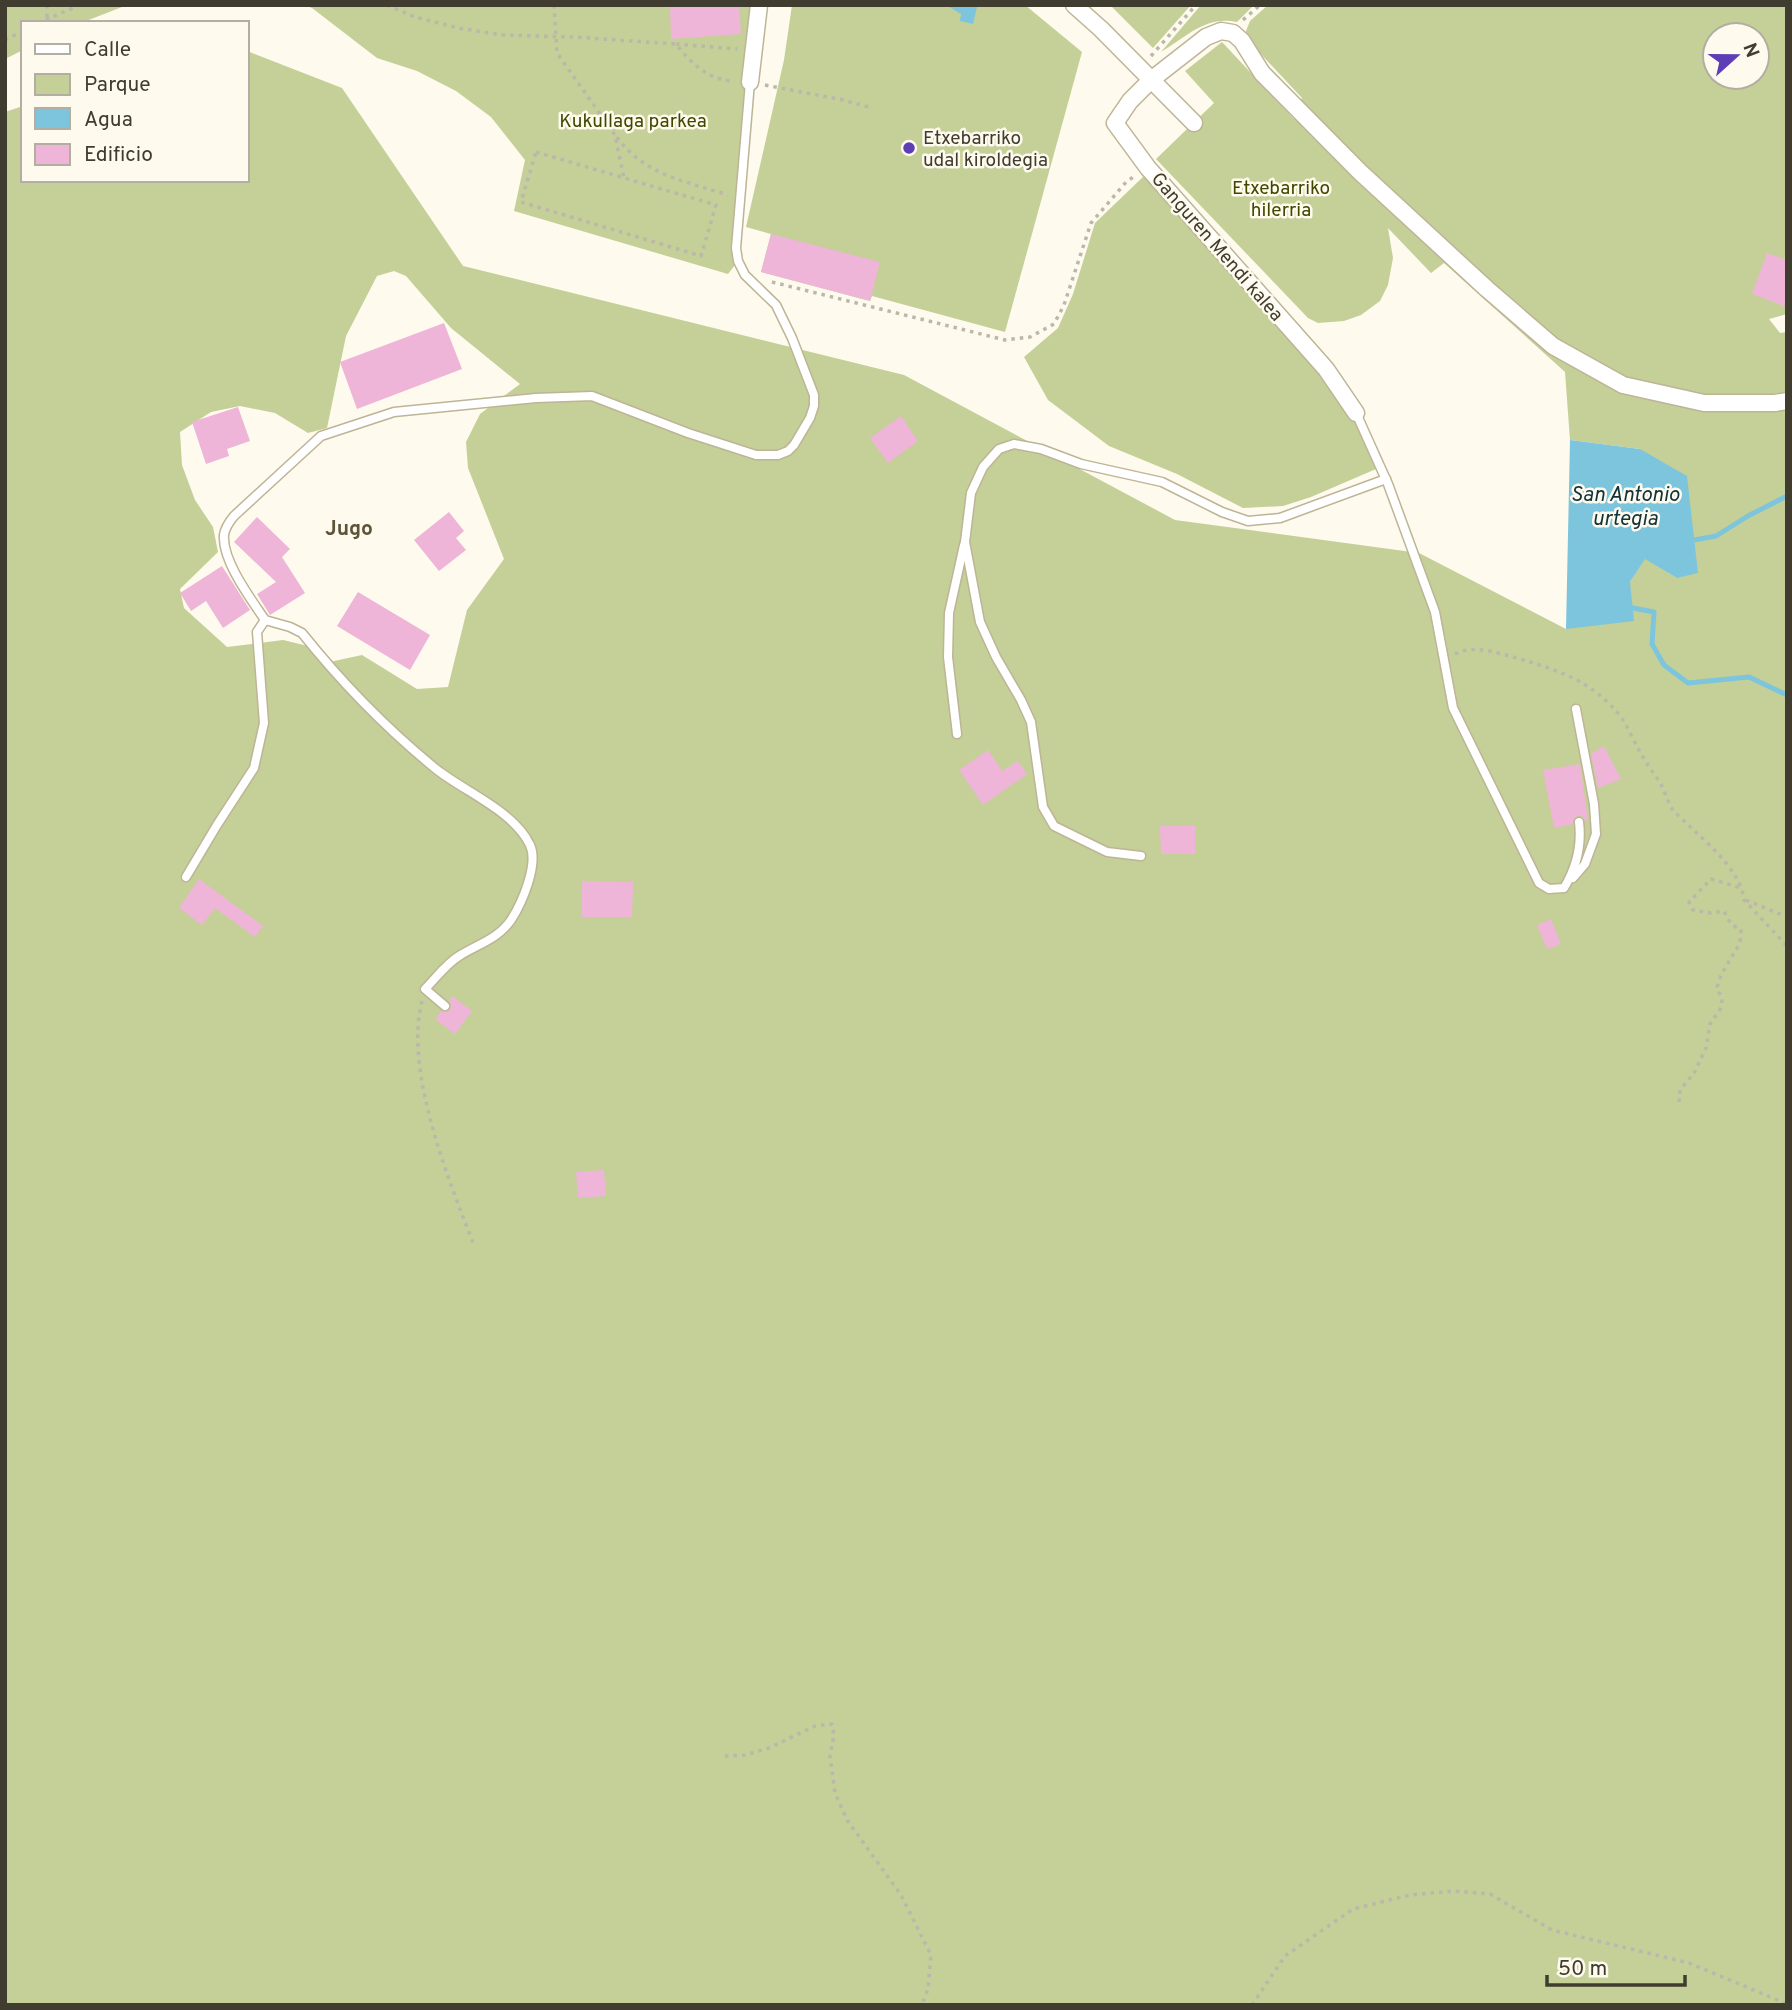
<svg xmlns="http://www.w3.org/2000/svg" width="1792" height="2010" font-family="Overpass,sans-serif">
<rect width="100%" height="100%" fill="#fefaed"/>
<g fill="#c5cf98" fill-rule="evenodd">
<path d="M5,5H127L81,23H23V50L5,59Z"/>
<path d="M304,5H759L738,261L728,274L514,211L525,160L491,117L456,91L417,71L377,58L312,8Z"/>
<path d="M792,5H1025L1082,52L1005,332L872,296L870,301L761,272L771,234L746,227L784,60Z"/>
<path d="M1113,5H1191L1153,48L1112,7Z"/>
<path d="M1201,5H1254L1237,22C1206,15 1186,37 1161,52Z"/>
<path d="M1268,5H1787V314L1769,319L1780,333L1787,332V2005H5V112L23,106V180H247V51L342,88L463,266L904,375L1175,520L1419,553L1566,629L1630,582L1645,558L1677,578L1640,449L1570,440L1565,372L1444,263L1431,273L1388,228L1393,258L1388,285L1380,301L1361,315L1344,321L1318,323L1308,318L1156,159L1214,103L1185,71L1222,42L1294,119L1302,98L1244,36L1250,21ZM1715,35H1757V77H1715ZM394,271L406,276L451,328L520,384L480,414L466,442L468,468L504,559L467,610L448,687L417,689L362,655L325,663L308,646L283,640L227,647L184,608L180,589L218,552L213,527L195,500L182,465L180,432L211,412L240,406L275,413L308,433L327,428L346,336L377,276Z"/>
<path d="M1144,176L1266,311L1331,387L1353,418L1376,469L1311,497L1283,506L1243,508L1177,474L1109,446L1048,400L1024,357L1058,328L1073,294L1095,223Z"/>
</g>
<g fill="#7dc5dc">
<path d="M946,5L977,7L973,24L960,21L961,14Z"/>
<path d="M1570,440L1640,449L1687,476L1698,573L1677,578L1645,559L1630,582L1634,621L1566,629Z"/>
</g>
<g fill="none" stroke-linecap="round" stroke-linejoin="round">
<g stroke="#7dc5dc" stroke-width="5">
<path d="M1694,540L1716,536L1748,516L1787,496"/>
<path d="M1633,608L1654,612L1652,644L1664,665L1688,683L1749,677L1787,695"/>
</g>
</g>
<g fill="#eeb5d8">
<path d="M670,5H739L741,34L671,39Z"/>
<path d="M771,234L880,262L870,301L761,272Z"/>
<path d="M1767,253L1787,260V307L1752,294Z"/>
<path d="M444,323L462,369L357,409L340,362Z"/>
<path d="M238,407L250,441L227,449L229,456L206,464L192,422Z"/>
<path d="M901,416L918,441L888,463L870,438Z"/>
<path d="M449,512L464,531L456,538L466,550L439,571L414,540Z"/>
<path d="M257,517L290,549L282,557L305,593L270,615L257,594L276,582L234,542Z"/>
<path d="M222,566L250,610L223,628L206,601L191,611L180,593Z"/>
<path d="M358,592L430,635L410,670L337,626Z"/>
<path d="M1604,746L1621,779L1598,788L1591,754Z"/>
<path d="M988,750L1002,771L1018,761L1027,774L983,805L959,770Z"/>
<path d="M1580,764L1588,820L1585,821L1582,816H1578L1573,819V824L1554,828L1543,770Z"/>
<path d="M1160,826H1195V854H1161Z"/>
<path d="M199,879L263,926L255,937L215,908L202,925L179,908Z"/>
<path d="M582,881L633,882L632,917H582Z"/>
<path d="M1551,919L1561,944L1547,949L1537,925Z"/>
<path d="M452,996L472,1011L455,1034L435,1019L441,1011L447,1012L450,1010L451,1004L449,1001Z"/>
<path d="M604,1170L606,1196L578,1198L576,1172Z"/>
</g>
<g fill="none" stroke-linecap="round" stroke-linejoin="round">
<defs>
<g id="lane">
<path d="M1356,413L1388,484L1435,612L1453,708L1539,883L1549,889L1564,888C1576,868 1582,846 1579,822"/>
<path d="M957,734L948,657L949,613L964,545"/>
<path d="M1141,856L1107,852L1054,826L1043,807L1031,722L1021,700L996,657L980,622L965,542L971,493L983,467L999,449L1014,444L1041,449L1081,464L1162,482L1222,512L1248,521L1280,518L1386,479"/>
<path d="M186,877L217,825L254,768L264,723L257,632L265,620"/>
<path d="M1573,878L1585,864L1596,834L1594,804L1576,709"/>
<path d="M445,1006L425,989C436,978 446,964 459,956C478,944 498,939 511,920C522,903 539,864 530,845C514,811 465,792 436,769C387,729 342,683 302,633L290,627L265,620C251,599 222,561 224,535C225,528 229,522 234,516L321,436L394,412L536,398L592,396L688,433L756,455H778L788,451L794,445L810,418L814,406V395L792,338L776,305L745,275L738,261L736,248L750,82"/>
</g>
<g id="street">
<path d="M1074,5L1101,29L1194,123"/>
<path d="M750,82L759,5"/>
<path d="M1356,413L1326,369L1148,168L1115,123L1130,101L1151,80L1206,37L1221,31L1233,33L1242,41L1262,73L1360,172L1487,289L1553,346L1623,385L1704,403H1775L1787,401"/>
</g>
</defs>
<use href="#lane" stroke="#beb496" stroke-width="11"/>
<use href="#street" stroke="#beb496" stroke-width="19"/>
<g stroke="#bbb7aa" stroke-width="3.5" stroke-dasharray="3.5 5" stroke-linecap="butt">
<path d="M47,5V17"/>
<path d="M387,5L415,17L458,28L503,35L574,37L676,44C691,63 708,80 733,81"/>
<path d="M554,5L557,53L615,135L624,178"/>
<path d="M1243,20L1260,5"/>
<path d="M38,23L80,5"/>
<path d="M5,40L23,31"/>
<path d="M676,44L737,49"/>
<path d="M1151,56L1196,5"/>
<path d="M765,85L843,100L872,108"/>
<path d="M617,137C644,175 685,181 728,195"/>
<path d="M536,152L716,205L701,256L521,202Z"/>
<path d="M772,282L1005,340L1030,337L1054,324L1064,305L1091,223L1127,181L1135,176"/>
<path d="M1455,654C1474,644 1497,653 1517,658C1560,671 1591,680 1621,717C1628,727 1633,740 1639,750C1645,761 1652,771 1659,781C1665,790 1667,802 1673,810C1694,833 1741,866 1744,900L1787,946"/>
<path d="M1746,900L1787,917"/>
<path d="M422,1001C404,1070 448,1179 474,1245"/>
<path d="M1679,1102L1680,1090L1694,1073L1706,1048L1710,1024L1721,1008L1722,1000L1717,987L1721,975L1740,943L1741,930L1731,924L1724,911L1711,913L1693,910L1689,902L1711,879L1741,888"/>
<path d="M725,1756L745,1755L769,1748L815,1726L832,1724L834,1735L830,1756L835,1793L847,1820L901,1895L931,1955L928,1989L922,2005"/>
<path d="M1252,2005L1285,1956L1353,1909L1410,1895L1454,1891L1490,1894L1552,1930L1689,1963L1787,2004"/>
</g>
<use href="#lane" stroke="#fff" stroke-width="8"/>
<use href="#street" stroke="#fff" stroke-width="16"/>
</g>
<circle fill="#5d3eb6" stroke="#fefaed" stroke-width="2.5" cx="909" cy="148" r="7"/>
<g text-anchor="middle" stroke-width="5" stroke-linejoin="round" paint-order="stroke">
<g font-size="19" fill="#404800" stroke="#fefaed">
<text x="633" y="127">Kukullaga parkea</text>
<text x="1281" y="194">Etxebarriko<tspan x="1281" dy="22">hilerria</tspan></text>
</g>
<g font-size="19" fill="#403c30" stroke="#fefaed" text-anchor="start">
<text x="923" y="144">Etxebarriko<tspan x="923" dy="22">udal kiroldegia</tspan></text>
</g>
<g font-size="19" fill="#403c30" stroke="#fefaed">
<text transform="translate(1218 246) rotate(49)" y="7">Ganguren Mendi kalea</text>
</g>
<g font-size="21" font-style="italic" fill="#0f323d" stroke="#fefaed">
<text x="1625" y="501">San Antonio<tspan x="1625" dy="24">urtegia</tspan></text>
</g>
<g font-size="21" font-weight="bold" fill="#5d5439" stroke="#fefaed">
<text x="349" y="535">Jugo</text>
</g>
</g>
<rect width="1792" height="2010" fill="none" stroke="#403c30" stroke-width="14"/>
<rect x="21" y="21" width="228" height="161" fill="#fefaed" stroke="#b2aea1" stroke-width="2"/>
<rect x="35" y="44" width="35" height="10" fill="#ffffff" stroke="#b2aea1" stroke-width="2"/>
<text x="84" y="56" font-size="21" fill="#403c30">Calle</text>
<rect x="35" y="74" width="35" height="21" fill="#c5cf98" stroke="#b2aea1" stroke-width="2"/>
<text x="84" y="91" font-size="21" fill="#403c30">Parque</text>
<rect x="35" y="108" width="35" height="21" fill="#7dc5dc" stroke="#b2aea1" stroke-width="2"/>
<text x="84" y="126" font-size="21" fill="#403c30">Agua</text>
<rect x="35" y="144" width="35" height="21" fill="#eeb5d8" stroke="#b2aea1" stroke-width="2"/>
<text x="84" y="161" font-size="21" fill="#403c30">Edificio</text>
<g transform="translate(1736 56) rotate(69)"><circle r="33" fill="#fefaed" stroke="#b2aea1" stroke-width="2"/>
<path d="M0-5L12 26L0 18L-12 26Z" fill="#5d3eb6"/>
<text y="-10" font-size="19" font-weight="bold" text-anchor="middle" fill="#403c30">N</text>
</g>
<path d="M1547 1975v10h138v-10" fill="none" stroke="#403c30" stroke-width="3.5"/>
<text x="1558" y="1975" font-size="21" fill="#403c30" stroke="#fefaed" stroke-width="5" paint-order="stroke">50 m</text>
</svg>
